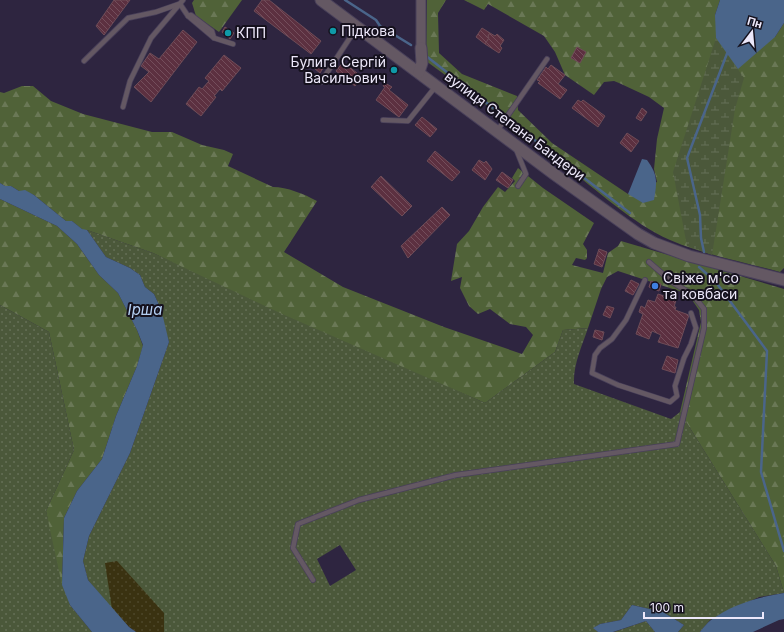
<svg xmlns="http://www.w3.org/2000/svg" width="784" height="632" font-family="Inter,sans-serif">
<defs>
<pattern id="grass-dots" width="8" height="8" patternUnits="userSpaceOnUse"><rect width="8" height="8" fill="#4b583a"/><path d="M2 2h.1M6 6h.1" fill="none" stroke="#657057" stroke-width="1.8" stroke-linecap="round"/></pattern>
<pattern id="forest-firs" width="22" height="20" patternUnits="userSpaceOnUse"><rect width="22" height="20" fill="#506238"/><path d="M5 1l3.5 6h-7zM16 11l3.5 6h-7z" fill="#6a7856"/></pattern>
<pattern id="wetland-marsh" width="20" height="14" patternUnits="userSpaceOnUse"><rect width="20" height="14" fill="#4b583a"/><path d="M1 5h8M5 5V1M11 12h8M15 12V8" fill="none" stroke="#657057"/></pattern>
<pattern id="sand-dots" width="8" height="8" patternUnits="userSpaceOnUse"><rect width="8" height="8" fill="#3a3211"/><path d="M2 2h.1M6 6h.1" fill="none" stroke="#4d4629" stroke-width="1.8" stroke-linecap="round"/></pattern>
<pattern id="building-back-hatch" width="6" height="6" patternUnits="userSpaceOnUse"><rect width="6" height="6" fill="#5c3040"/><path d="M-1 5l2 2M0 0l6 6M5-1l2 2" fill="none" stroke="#744e5c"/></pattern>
</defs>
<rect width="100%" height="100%" fill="#2e2540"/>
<g fill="url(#grass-dots)" fill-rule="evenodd">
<path d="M87,230L153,253L485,403L555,352L563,330L588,328C582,346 573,365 574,384L671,419L680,412L776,566L784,593L759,597L710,620L700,632H678L684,625L663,612L632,605L621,620L600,624L594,628L598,632H164V613L112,602V609L88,580L83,561L89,536L130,453L169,342L161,316V311L159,305L154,294L145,287L140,275L130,268L106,257ZM340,545L356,570L330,586L317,559Z"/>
<path d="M0,305L49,332L74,450L46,511L70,605L92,632H0Z"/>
<path d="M646,621L655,632H614Z"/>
</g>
<g fill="url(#forest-firs)">
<path d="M194,0H242L219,32L196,16L192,3Z"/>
<path d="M427,0H446L438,13L439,53L462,74L517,96L518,110L552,143L628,194L657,182L654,169L657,139L664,108L649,97L619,83L614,81L604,82L594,95L565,75L555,52L544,36L488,4L484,10L464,0H720L715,15L775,37L784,23V268L780,272C744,262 705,255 670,240C632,223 597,190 564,165C519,129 473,95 426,61Z"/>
<path d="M22,86H33L51,101L83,114L152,132H172L202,145L224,150L233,154L228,166L273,187C287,187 304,194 317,201L284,252L343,287L444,327L522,354L533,335L526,327L510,324L490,309L478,314L469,306L460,288L462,277L451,281L457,244L469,231L483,207L498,187L505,192L515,181L512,178L518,168L543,188L594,223L583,244L587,250V258L585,260L576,258L572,265L603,273L608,253L618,246L621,241L784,289V593L776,566L680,412L701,322L699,310L688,294L618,271L607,277L601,289L588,328L563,330L555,352L485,403L280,313L153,253L87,230H83L72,221H66L34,195L25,191H19L11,186H5L0,183V92L4,93Z"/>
<path d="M0,199L57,226L77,244L99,275L118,293L137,330L143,346L137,366L116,416L102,459L77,491L64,518L62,585L46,511L74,450L49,332L0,305Z"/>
</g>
<path fill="url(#wetland-marsh)" d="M716,38L744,78L735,109L712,255L687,246L673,172Z"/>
<path fill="url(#sand-dots)" d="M117,561L164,613V632H136L129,627L112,609L105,563Z"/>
<g fill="#4a658a">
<path d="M720,0H784V23L775,37L738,69L716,38L715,15Z"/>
<path d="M642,159L647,160C658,175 657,182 654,200L643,203L628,194Z"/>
<path d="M0,183L5,186H11L19,191L25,190L34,195L66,221H72L82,229L87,230L106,257L130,268L140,275L145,287L154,294L159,305L161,311V316L163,317L169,342L130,453L89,536L83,561L88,580L129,627L136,632H92L70,605L62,585L64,518L77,491L102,459L116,416L137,366L143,345L137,330L118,293L99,275L77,244L57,226L0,199Z"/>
<path d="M784,593V619L779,620L753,632H700C703,628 707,623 711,620C732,604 759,597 784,593Z"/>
<path d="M632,605L663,612L684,625L678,632H655L646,621L613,632H598L593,628L600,624L621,620Z"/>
</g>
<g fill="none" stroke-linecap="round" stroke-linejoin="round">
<g stroke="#4a658a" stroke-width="2.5">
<path d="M345,0L376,20L380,26L411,45"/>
<path d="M426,56L501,114"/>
<path d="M511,122L630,213"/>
<path d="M704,252L701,238L700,215L687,158L728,51"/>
<path d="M699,267L715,281L767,351L761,472L784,551"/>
</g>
</g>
<g fill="url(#building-back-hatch)" stroke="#6e4c57">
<path d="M114,0H130L104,35L96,26Z"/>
<path d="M262,0H269L321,41L311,54L254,11Z"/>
<path d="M225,27L234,33L230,39L222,32Z"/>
<path d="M482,28L490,33L488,36L489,38L485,44L476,37Z"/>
<path d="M183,30L197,42L151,102L134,87L149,72L141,66L150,53L159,59Z"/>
<path d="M490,33L495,36L497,34L504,40L500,46L502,48L499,53L485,44L489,38L488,36Z"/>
<path d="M577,47L586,52L580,63L571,58Z"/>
<path d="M224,55L241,68L222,91L220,89L214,96L216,97L201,116L186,104L199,87L202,89L209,81L205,78Z"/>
<path d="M321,58L327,62L320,73L314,68Z"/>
<path d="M343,62L362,77L355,86L336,71Z"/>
<path d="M551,65L565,75L558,84L567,90L560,99L538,83L540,81L537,80L546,67L548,69Z"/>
<path d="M385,83L392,87L389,90L408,105L399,117L376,100L385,87L383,86Z"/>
<path d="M578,100L581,102L583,100L605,116L598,127L572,108Z"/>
<path d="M642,108L647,112L641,121L636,118Z"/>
<path d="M422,117L437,129L430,137L415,125Z"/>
<path d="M627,133L639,141L631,152L620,143Z"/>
<path d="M435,151L460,172L452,181L427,161Z"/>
<path d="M479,160L484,163L486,161L492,169L485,180L472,170Z"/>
<path d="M502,172L513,180L508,188L496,180Z"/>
<path d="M381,176L412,206L402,216L371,187Z"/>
<path d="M442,207L450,215L408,258L401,246Z"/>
<path d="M599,249L607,252L602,267L594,264Z"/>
<path d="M631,280L639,284L633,295L625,291Z"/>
<path d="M651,281L661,284L659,291L649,287Z"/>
<path d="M658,294L676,300L674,307H676L675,310L689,315L678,348L658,342L661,335L652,331L649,339L636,334L643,314L639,312L641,306L645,308L648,300L655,302Z"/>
<path d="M607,306L614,308L610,318L603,315Z"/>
<path d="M595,330L604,332L602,340L593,337Z"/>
<path d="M667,356L678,360L675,373L662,369Z"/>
</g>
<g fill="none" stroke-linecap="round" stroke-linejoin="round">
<defs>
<g id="service">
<path d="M180,4L188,16L214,38L233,44"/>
<path d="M188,16L191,15L212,31L214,38"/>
<path d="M84,61L128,18L156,12L179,4"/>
<path d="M321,82L357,27"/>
<path d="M123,107L130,81L151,38L183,0"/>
<path d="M383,120L408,121L436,86"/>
<path d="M497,131L547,59"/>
<path d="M516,149L526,174L518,186"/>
<path d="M645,280L626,320L612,339L600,348L595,355L592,373L618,385L670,402L677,396L675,386L684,358L691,344L696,328L691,313"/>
<path d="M313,580L293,548L298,524L359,500L456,475L677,444L704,328V309L693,295L672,282L649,262"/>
</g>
<path id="minor" d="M421,0V48"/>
<g id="tertiary">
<path d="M321,0L554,174L638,234L654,243L689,256L784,280"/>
<path d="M419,72L422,63L421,48"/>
</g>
</defs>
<use href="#service" stroke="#49405a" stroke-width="6"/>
<use href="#minor" stroke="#49405a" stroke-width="11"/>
<use href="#tertiary" stroke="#49405a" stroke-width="13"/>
<use href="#service" stroke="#645863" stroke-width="4.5"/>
<use href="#minor" stroke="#645863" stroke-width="9"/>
<use href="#tertiary" stroke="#645863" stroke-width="11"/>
</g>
<g fill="#0f9aa8" stroke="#15111d" stroke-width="1.5">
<circle cx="333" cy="31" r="4"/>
<circle cx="228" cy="33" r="4"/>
<circle cx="394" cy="70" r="4"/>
</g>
<circle fill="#3f7fe0" stroke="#15111d" stroke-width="1.5" cx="655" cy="286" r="4"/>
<g text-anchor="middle" stroke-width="4" stroke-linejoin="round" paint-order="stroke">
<g font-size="14" fill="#ede8fa" stroke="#15111d" text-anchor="start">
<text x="341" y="36">Підкова</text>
<text x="236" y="38">КПП</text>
<text x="386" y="67" text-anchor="end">Булига Сергій<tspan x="386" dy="16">Васильович</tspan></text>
<text x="663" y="283">Свіже м'со<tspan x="663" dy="16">та ковбаси</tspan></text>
</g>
<g font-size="14" fill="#ede8fa" stroke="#15111d">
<text transform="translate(515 126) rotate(37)" y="5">вулиця Степана Бандери</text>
</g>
<g font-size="15" font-style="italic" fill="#b5d0f4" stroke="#15111d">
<text x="145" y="315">Ірша</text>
</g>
</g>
<g transform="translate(752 32) rotate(16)" stroke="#15111d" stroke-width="3" paint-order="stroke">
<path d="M0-3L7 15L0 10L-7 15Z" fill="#ede8fa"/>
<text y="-6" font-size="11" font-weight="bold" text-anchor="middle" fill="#ede8fa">Пн</text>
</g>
<path d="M644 612v6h119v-6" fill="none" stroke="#ede8fa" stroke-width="2"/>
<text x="650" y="612" font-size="12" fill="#ede8fa" stroke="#15111d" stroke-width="3" paint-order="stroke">100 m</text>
</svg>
